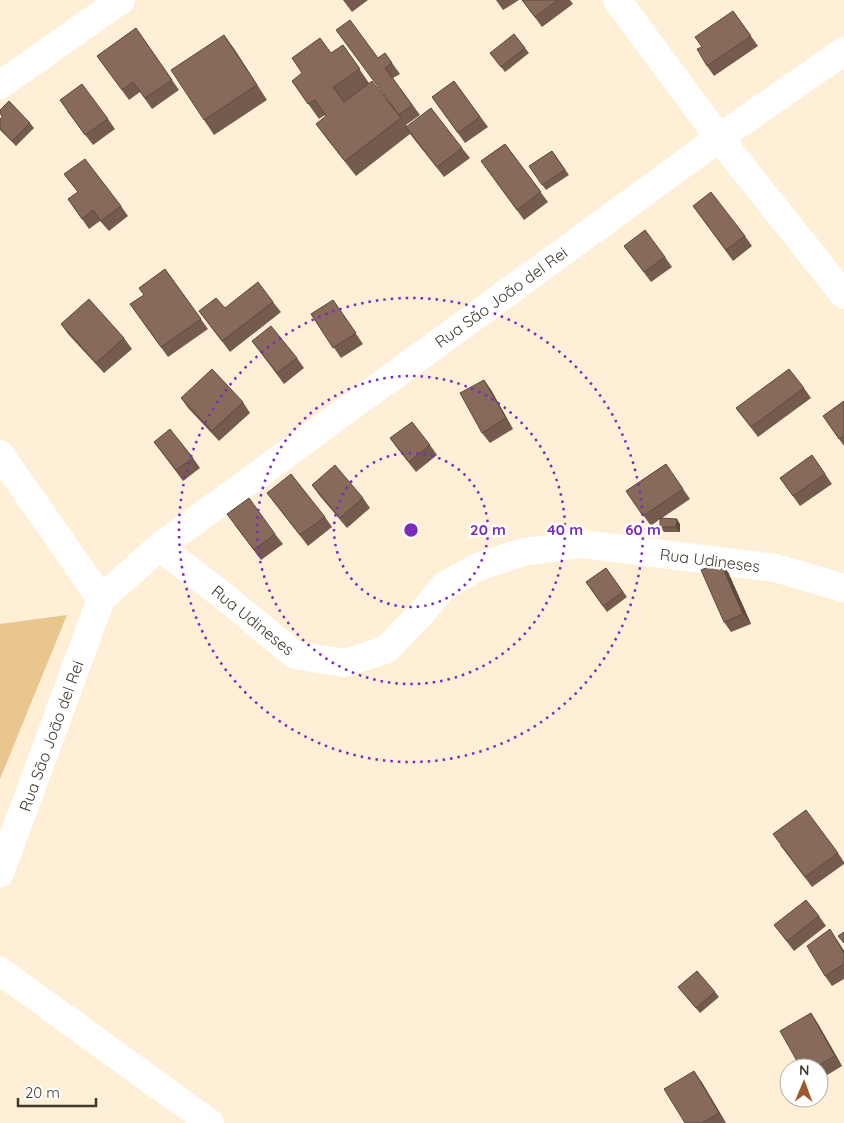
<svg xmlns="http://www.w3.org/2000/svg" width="844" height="1123" font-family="Quicksand,sans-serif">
<rect width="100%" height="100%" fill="#feefd6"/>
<path fill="#e9c68d" d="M67,615L0,779V624Z"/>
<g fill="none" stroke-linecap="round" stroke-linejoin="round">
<g stroke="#fff" stroke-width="28">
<path d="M617,0L719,138L844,295"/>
<path d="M0,85L121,0"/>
<path d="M0,454L101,599"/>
<path d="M159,547L719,138L844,51"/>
<path d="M0,873L101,599L159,547L221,594L295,655L344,663L386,650L426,608L444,586L478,567L523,552L582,544L775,568L844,588"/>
<path d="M0,971L210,1123"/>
</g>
</g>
<g fill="#745b4d">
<path d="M343,0H368L352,12Z"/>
<path d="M496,0H519L503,10Z"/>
<path d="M522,0H570L573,4L542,27Z"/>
<path d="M733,11L758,46L714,76L707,66L702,47Z"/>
<path d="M136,28L179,90L152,109L140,92L129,100L97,56Z"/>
<path d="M224,35L267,100L214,135L204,120Z"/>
<path d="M343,45L369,83L391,104L378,58L385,53L400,74L393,78L420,115L406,125L407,126L462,148L470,158L444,177L410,134L356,176L327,139L316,124L326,116L325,115L319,119L292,81Z"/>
<path d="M525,48L529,53L505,72L490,53Z"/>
<path d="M454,81L488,127L465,143L432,97Z"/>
<path d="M0,110L30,123L34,128L16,146L0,130V119L2,117L0,114Z"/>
<path d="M67,111L108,119L115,129L93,145Z"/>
<path d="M505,144L548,202L524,220L481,161Z"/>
<path d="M552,151L569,175L546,190L529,166Z"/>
<path d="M64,174L121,206L128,216L109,231L100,221L89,229L68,199L78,192Z"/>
<path d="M693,206L745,236L752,246L733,261Z"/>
<path d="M624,246L665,257L672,267L651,282Z"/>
<path d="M165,269L208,329L168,357L130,304L144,295Z"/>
<path d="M333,300L363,344L341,358L311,314Z"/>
<path d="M273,302L281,312L230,352L199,311Z"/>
<path d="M61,324L124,338L132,349L104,373L68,334Z"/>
<path d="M252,341L297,358L304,368L284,384Z"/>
<path d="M484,380L491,390L513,429L490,443L482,433Z"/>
<path d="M804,388L811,398L758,437L736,408Z"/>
<path d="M181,398L243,402L250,413L219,441L188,408Z"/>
<path d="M844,401V446L823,416Z"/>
<path d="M390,438L430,445L437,455L416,472L397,448Z"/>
<path d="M154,442L193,458L200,468L183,481Z"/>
<path d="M812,455L832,484L800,506L780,478Z"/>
<path d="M666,464L690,499L662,518L680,524V532H664L660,527V519L651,526L626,491Z"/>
<path d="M312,485L363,498L370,508L347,528L319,495Z"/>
<path d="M267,493L325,517L332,527L308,546Z"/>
<path d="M234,524L275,534L283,544L261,560Z"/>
<path d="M606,568L627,597L607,612L586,582Z"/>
<path d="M728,572L751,624L731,632L724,622Z"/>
<path d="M780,845L838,853L844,862V864L812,887Z"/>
<path d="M819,916L826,926L794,951L774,925Z"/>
<path d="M837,940L844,951V979L832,986L825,976Z"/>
<path d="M678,987L715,992L719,997L700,1013Z"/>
<path d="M811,1013L818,1024L842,1066L819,1080V1068H801Z"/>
<path d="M701,1081L726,1123H685Z"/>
</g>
<g fill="#5e4a3e">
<path d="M224,35L235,50L267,100L257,85Z"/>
<path d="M484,380L491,390L513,429L506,418Z"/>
<path d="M677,519L680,524V532L676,527Z"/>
<path d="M720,562L728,572L751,624L743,614Z"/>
<path d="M830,929L844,951V953Z"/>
<path d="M811,1013L818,1024L842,1066L835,1056Z"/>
<path d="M694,1071L701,1081L726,1123L719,1113Z"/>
</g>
<g fill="#876a59" stroke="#5e4a3e">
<path d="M522,0H558L535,17Z"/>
<path d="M733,11L751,36L707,66L697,49L702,47L695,37Z"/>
<path d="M350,20L378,58L385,53L392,63L385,68L412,105L399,115L336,30Z"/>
<path d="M136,28L172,80L145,98L133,82L122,90L97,56Z"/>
<path d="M514,34L525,48L501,67L490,53Z"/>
<path d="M224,35L257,85L204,120L171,70Z"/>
<path d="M320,38L331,53L343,45L360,69L333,87L344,102L372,81L401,118L345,161L316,124L326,116L315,100L308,104L292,81L302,73L292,58Z"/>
<path d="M454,81L480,117L458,133L432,97Z"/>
<path d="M82,84L108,119L85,135L60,100Z"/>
<path d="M9,101L30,123L12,141L0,128V119L3,116L0,113V110Z"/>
<path d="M431,108L462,148L437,167L406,127Z"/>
<path d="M505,144L541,192L517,210L481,161Z"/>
<path d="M552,151L565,170L542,185L529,166Z"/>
<path d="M85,159L121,206L101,221L93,210L82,219L68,199L78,192L64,174Z"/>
<path d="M711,192L745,236L726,250L693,206Z"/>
<path d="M645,230L665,257L644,272L624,246Z"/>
<path d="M165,269L201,319L161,347L130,304L144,295L139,288Z"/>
<path d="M258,282L273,302L222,341L199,311L216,298L225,308Z"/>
<path d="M89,299L124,338L96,363L61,324Z"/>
<path d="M333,300L356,333L333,348L311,314Z"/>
<path d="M271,326L297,358L277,373L252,341Z"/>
<path d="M212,369L243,402L212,431L181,398Z"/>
<path d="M789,369L804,388L751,427L736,408Z"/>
<path d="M484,380L506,418L482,433L460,393Z"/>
<path d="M844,401V436L839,439L823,416Z"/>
<path d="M412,422L430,445L409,462L390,438Z"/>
<path d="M170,429L193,458L176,470L154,442Z"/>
<path d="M812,455L825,474L793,496L780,478Z"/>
<path d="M666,464L683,489L643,516L626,491Z"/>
<path d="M335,465L363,498L340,518L312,485Z"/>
<path d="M291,474L325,517L300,535L267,493Z"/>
<path d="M249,498L275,534L254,550L227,514Z"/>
<path d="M660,518L677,519L676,527H660Z"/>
<path d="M720,562L743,614L724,622L701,570Z"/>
<path d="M606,568L623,592L603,606L586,582Z"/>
<path d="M806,810L838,853L805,877L773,834Z"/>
<path d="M806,900L819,916L787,941L774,925Z"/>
<path d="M830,929L844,953V964L825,976L807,946Z"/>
<path d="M844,932V943L838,936Z"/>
<path d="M697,971L715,992L696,1008L678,987Z"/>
<path d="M811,1013L835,1056L814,1068H801L780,1031Z"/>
<path d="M694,1071L719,1113L702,1123H685L664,1089Z"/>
</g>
<g fill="none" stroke="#7b2cbf" stroke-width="2.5" stroke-dasharray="2.5 5">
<circle cx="411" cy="530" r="77"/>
<circle cx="411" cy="530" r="154"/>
<circle cx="411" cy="530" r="232"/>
</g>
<g text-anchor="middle" stroke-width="5" stroke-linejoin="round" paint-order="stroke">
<g font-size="16" fill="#41392d" stroke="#fff">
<text transform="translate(501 297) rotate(-36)" y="6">Rua São João del Rei</text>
<text transform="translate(710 560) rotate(7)" y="6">Rua Udineses</text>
<text transform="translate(253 620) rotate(39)" y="6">Rua Udineses</text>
<text transform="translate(51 736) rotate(-70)" y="6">Rua São João del Rei</text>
</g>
</g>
<circle cx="411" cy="530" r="8" fill="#7b2cbf" stroke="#fff" stroke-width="2.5"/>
<g font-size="15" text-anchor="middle" font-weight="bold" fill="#7b2cbf" stroke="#fff" stroke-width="5" stroke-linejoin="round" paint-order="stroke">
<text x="488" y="535">20 m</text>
<text x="565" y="535">40 m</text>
<text x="643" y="535">60 m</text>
</g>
<g transform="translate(804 1083) rotate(1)"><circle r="24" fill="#ffffff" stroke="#b3b0ab"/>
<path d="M0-4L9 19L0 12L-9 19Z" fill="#9d5b29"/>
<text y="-8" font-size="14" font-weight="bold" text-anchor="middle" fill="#41392d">N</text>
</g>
<path d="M18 1098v8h78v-8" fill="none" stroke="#41392d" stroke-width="2.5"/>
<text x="25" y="1098" font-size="15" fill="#41392d" stroke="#ffffff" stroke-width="4" paint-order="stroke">20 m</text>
</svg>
